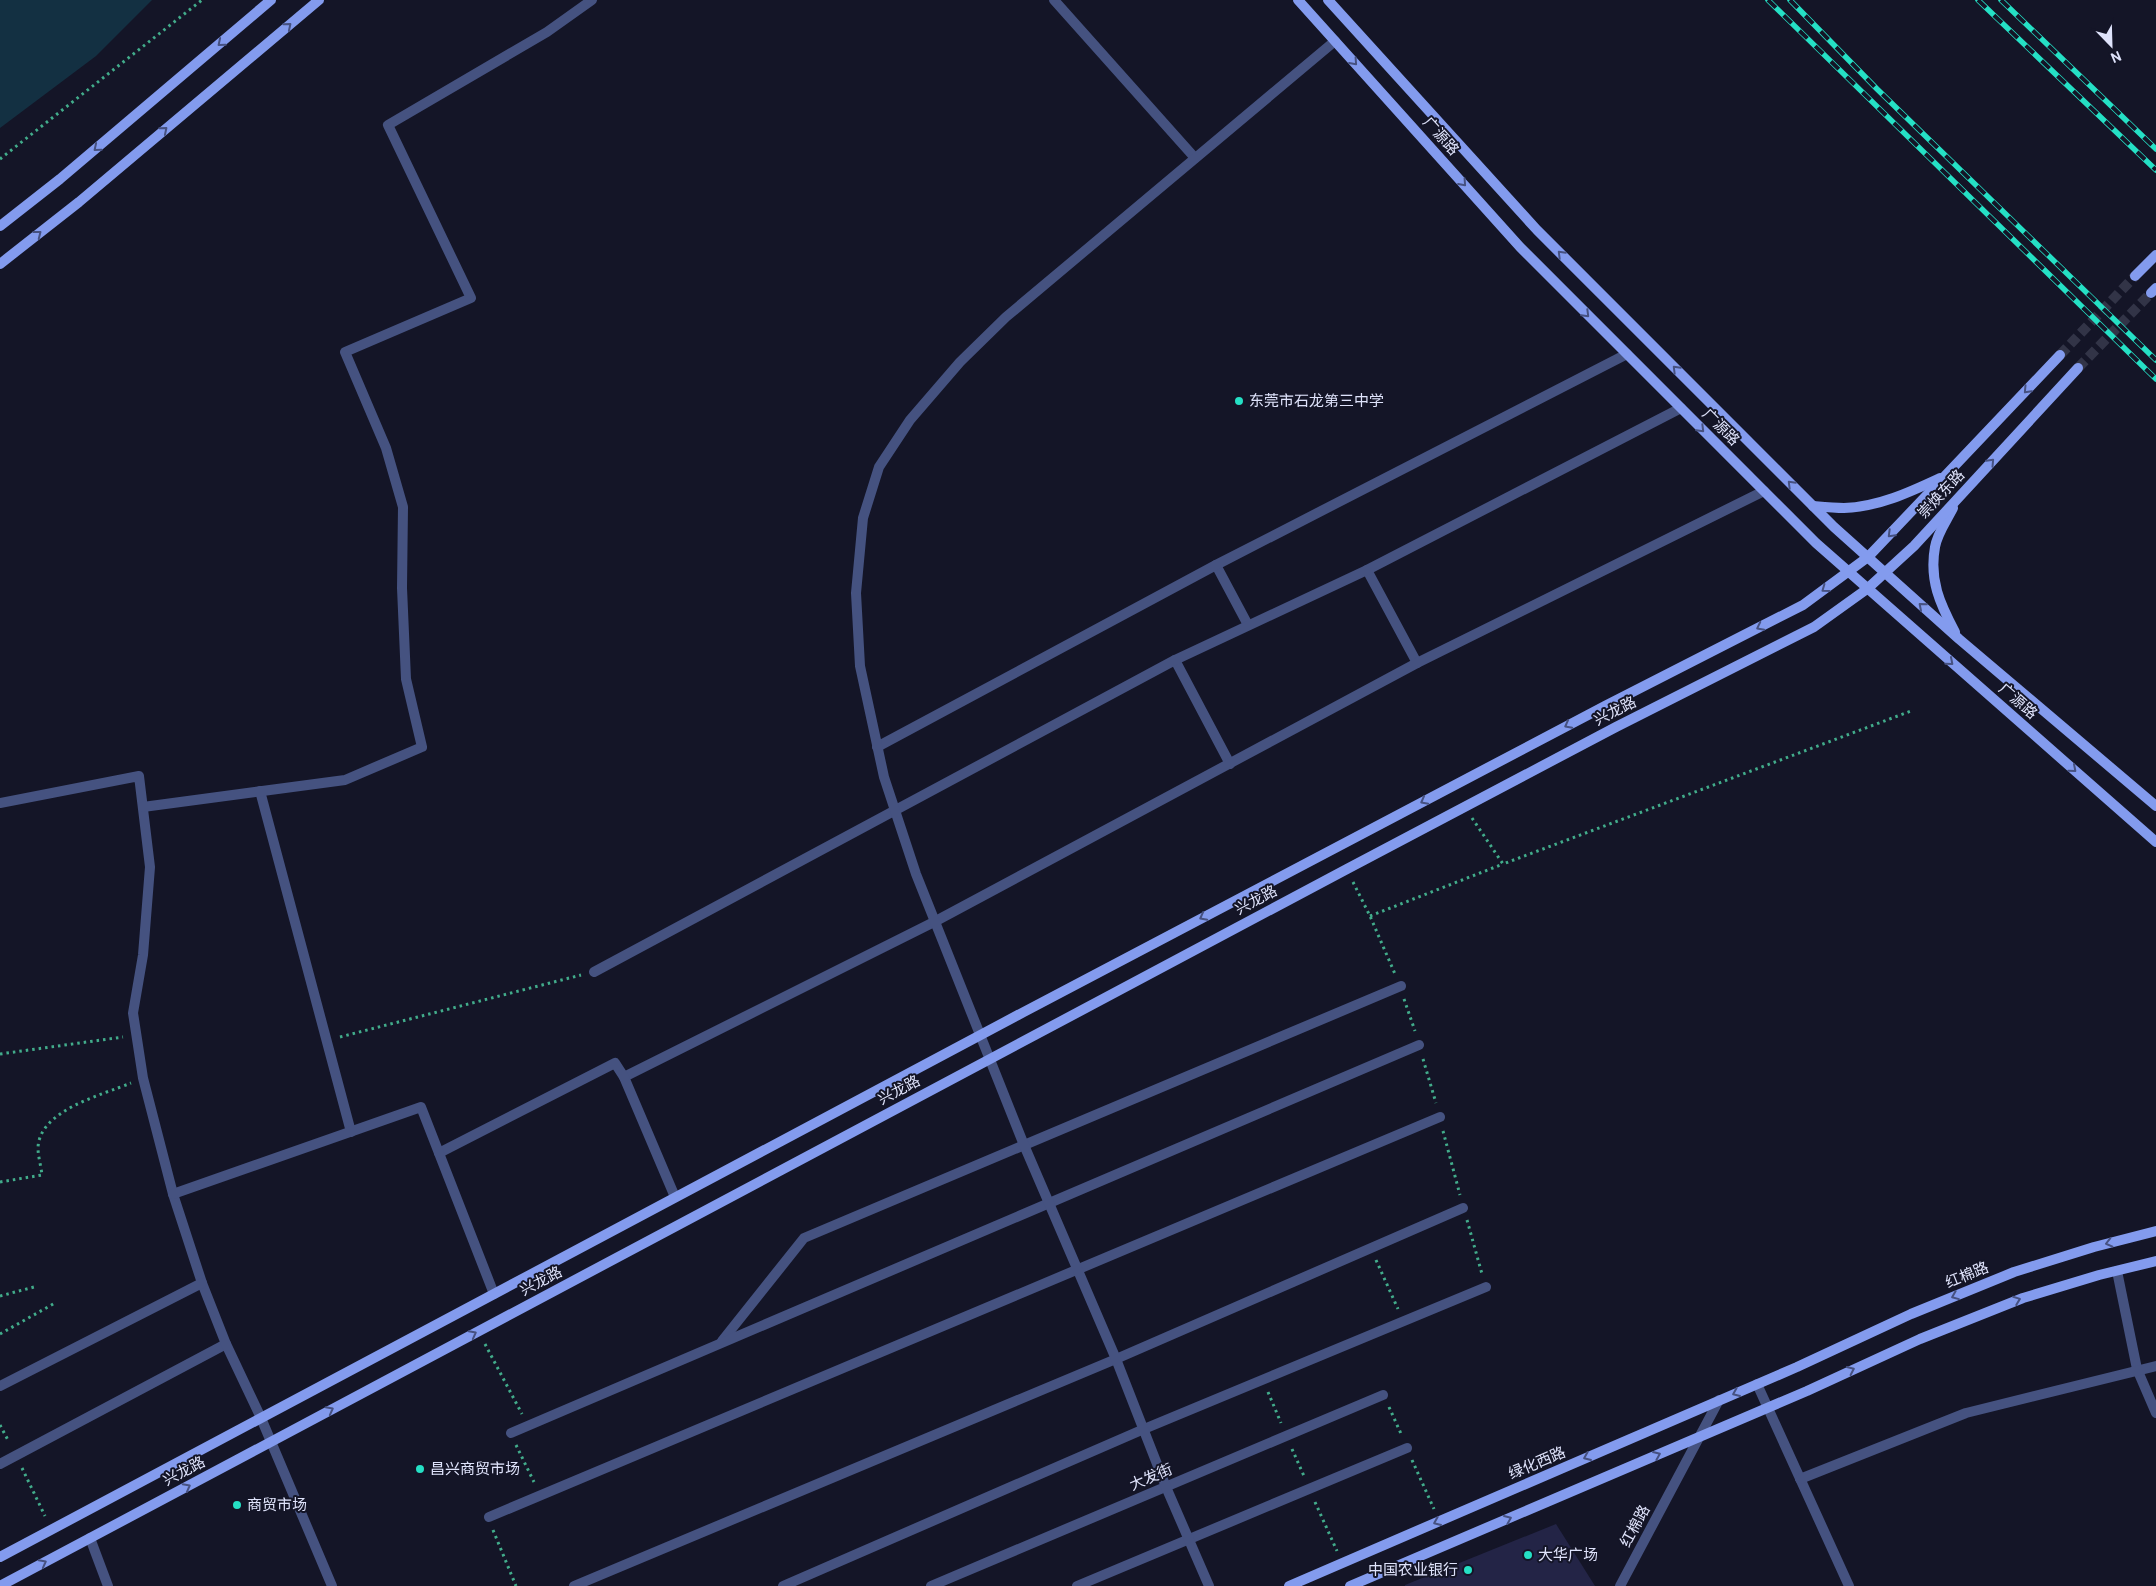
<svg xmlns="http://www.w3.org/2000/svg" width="2156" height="1586" font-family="Overpass,'Noto Sans SC',sans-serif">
<rect width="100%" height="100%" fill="#141527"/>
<path fill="#133042" d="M0,0H152L96,56L0,128Z"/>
<path fill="#232446" d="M1556,1524L1595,1586H1405V1585Z"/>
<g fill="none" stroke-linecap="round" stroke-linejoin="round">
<g stroke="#323447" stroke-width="10" stroke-dasharray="10 5" stroke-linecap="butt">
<path d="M2060,355L2135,276"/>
<path d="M2078,368L2151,293"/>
</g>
<g stroke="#42ac8b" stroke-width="3" stroke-dasharray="2.5 4" stroke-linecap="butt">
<path d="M0,159L202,0"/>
<path d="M1472,818L1503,864L1911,711"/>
<path d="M1353,882L1370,916L1395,974"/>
<path d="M1370,916L1503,864"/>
<path d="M1404,999L1415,1031"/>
<path d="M340,1037L581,975"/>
<path d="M0,1054L123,1037"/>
<path d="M1423,1059L1436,1103"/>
<path d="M1443,1131L1460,1195"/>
<path d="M0,1182L42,1175C41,1166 38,1156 38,1148C39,1110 102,1095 131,1083"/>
<path d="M1467,1220L1482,1274"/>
<path d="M1376,1260L1398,1309"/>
<path d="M0,1296L34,1287"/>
<path d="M0,1334L55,1303"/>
<path d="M485,1344L522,1414"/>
<path d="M1268,1392L1281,1423"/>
<path d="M1389,1407L1402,1436"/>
<path d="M0,1425L9,1442"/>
<path d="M516,1445L534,1482"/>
<path d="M1292,1449L1304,1476"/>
<path d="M1412,1460L1434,1509"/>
<path d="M22,1468L45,1516"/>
<path d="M1315,1502L1337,1551"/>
<path d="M493,1530L516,1586"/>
</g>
<path stroke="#455280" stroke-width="10" d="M0,1464L226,1344"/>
<g stroke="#455280" stroke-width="10">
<path d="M1054,0L1195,158"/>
<path d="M1216,565L1248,625"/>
<path d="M1367,570L1417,663"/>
<path d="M1175,660L1230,764"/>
<path d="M877,747L1216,565L1627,354"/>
<path d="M260,791L351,1132"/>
<path d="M0,803L139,776L150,867L143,955L133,1013L143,1078L173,1194L202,1283L226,1344L261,1418L332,1586"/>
<path d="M143,807L345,780L422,747L406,679L402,588L403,507L386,448L345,352L471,298L388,125L547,32L592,0"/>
<path d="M594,972L1175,660L1367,570L1681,408"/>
<path d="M624,1077L934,922L1417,663L1764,491"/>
<path d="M439,1153L615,1063L624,1077L675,1197"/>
<path d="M173,1194L421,1107L494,1294"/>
<path d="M2117,1271L2137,1369L2156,1413"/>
<path d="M722,1341L804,1238L1401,986"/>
<path d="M1757,1384L1849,1586"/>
<path d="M0,1386L202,1283"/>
<path d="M511,1433L1419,1045"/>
<path d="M1800,1479L1966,1413L2156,1366"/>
<path d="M489,1517L1440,1117"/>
<path d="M90,1538L108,1586"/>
<path d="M574,1586L1116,1359L1463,1208"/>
<path d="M783,1586L1144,1429L1486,1287"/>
<path d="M931,1586L1383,1395"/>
<path d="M1077,1586L1407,1448"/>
<path d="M1209,1586L1166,1487L1116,1359L1024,1145L916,874L884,777L860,666L856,593L863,518L879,467L910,420L960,362L1006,317L1335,41"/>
</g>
<path stroke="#455280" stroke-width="10" d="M1620,1586L1719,1400"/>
<g stroke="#839bee" stroke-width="10">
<path d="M1298,0L1520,247L1816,543L2156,842"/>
<path d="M1328,0L1537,230L1834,527L1959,639L2156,806"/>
<path d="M0,226L60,179L271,0"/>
<path d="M0,264L79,202L319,0"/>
<path d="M2135,276L2156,255"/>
<path d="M2151,293L2156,288"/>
<path d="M1813,506C1824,507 1834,508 1844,508C1878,507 1910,492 1940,478"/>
<path d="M1953,508C1947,520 1937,534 1935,547C1929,580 1940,604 1955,632"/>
<path d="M0,1557L1018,1015L1605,706L1803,605L1868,557L2060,355"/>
<path d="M0,1586L1347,869L1616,727L1814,627L1867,589L1914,546L2078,368"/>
<path d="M1289,1586L1797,1367L1911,1314L2014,1272L2094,1247L2156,1231"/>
<path d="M1350,1586L1807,1391L1920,1339L2023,1298L2099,1275L2156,1261"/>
</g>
<defs>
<g id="rail">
<path d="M1768,0L2156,379"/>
<path d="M1790,0L1877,89L2156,360"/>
<path d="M1978,0L2156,170"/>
<path d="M2001,0L2156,149"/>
</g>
</defs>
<use href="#rail" stroke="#25e0c5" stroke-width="5.5"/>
<use href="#rail" stroke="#141527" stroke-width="4" stroke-dasharray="11" stroke-linecap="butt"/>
</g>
<defs><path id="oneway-chevron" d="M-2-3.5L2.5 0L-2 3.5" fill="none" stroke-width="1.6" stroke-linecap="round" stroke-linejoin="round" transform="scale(1.25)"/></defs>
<g stroke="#465181">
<use href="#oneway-chevron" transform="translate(288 26) rotate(-40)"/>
<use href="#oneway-chevron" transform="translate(221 43) rotate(140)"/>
<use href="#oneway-chevron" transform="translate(1354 62) rotate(48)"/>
<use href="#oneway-chevron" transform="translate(164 130) rotate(-40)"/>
<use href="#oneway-chevron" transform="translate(97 148) rotate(140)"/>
<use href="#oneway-chevron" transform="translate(1463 183) rotate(48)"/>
<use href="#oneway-chevron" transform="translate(38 234) rotate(-38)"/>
<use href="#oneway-chevron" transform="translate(1561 254) rotate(-135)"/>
<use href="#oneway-chevron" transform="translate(1586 314) rotate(45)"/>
<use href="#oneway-chevron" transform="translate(1676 369) rotate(-135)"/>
<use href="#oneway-chevron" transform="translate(2027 390) rotate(133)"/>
<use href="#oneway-chevron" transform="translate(1701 429) rotate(45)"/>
<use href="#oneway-chevron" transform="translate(1991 462) rotate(-47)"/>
<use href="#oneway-chevron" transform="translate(1791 484) rotate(-135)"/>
<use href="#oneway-chevron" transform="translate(1891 534) rotate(135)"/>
<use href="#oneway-chevron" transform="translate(1825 589) rotate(144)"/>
<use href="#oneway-chevron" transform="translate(1922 606) rotate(-139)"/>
<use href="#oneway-chevron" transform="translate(1760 627) rotate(153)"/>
<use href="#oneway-chevron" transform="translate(1950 662) rotate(41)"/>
<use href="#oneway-chevron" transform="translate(1568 725) rotate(152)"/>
<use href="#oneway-chevron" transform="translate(2073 769) rotate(41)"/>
<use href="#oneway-chevron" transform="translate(1424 801) rotate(152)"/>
<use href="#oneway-chevron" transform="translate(1203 917) rotate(152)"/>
<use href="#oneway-chevron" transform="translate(2109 1243) rotate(166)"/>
<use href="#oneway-chevron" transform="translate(1955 1296) rotate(158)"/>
<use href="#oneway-chevron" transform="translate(2017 1300) rotate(-21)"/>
<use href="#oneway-chevron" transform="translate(473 1334) rotate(-28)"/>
<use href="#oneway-chevron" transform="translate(1851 1370) rotate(-25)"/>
<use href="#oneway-chevron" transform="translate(1736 1393) rotate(157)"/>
<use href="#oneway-chevron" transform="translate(330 1410) rotate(-28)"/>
<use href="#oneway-chevron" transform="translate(1657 1455) rotate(-23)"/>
<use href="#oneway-chevron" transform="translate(1587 1457) rotate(157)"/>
<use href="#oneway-chevron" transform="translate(187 1487) rotate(-28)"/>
<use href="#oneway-chevron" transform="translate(1508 1519) rotate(-23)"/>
<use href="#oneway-chevron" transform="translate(1437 1522) rotate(157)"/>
<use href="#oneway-chevron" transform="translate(43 1563) rotate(-28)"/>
</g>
<g fill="#25e0c5" stroke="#141527" stroke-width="2">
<circle cx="1239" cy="401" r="5"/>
<circle cx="420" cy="1469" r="5"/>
<circle cx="237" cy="1505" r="5"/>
<circle cx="1528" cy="1555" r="5"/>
<circle cx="1468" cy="1570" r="5"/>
</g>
<g text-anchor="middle" stroke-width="4" stroke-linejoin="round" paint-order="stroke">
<g font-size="15" fill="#dfe3fb" stroke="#141527">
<text transform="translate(1441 136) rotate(48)" y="5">广源路</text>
<text transform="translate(1721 427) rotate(45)" y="5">广源路</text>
<text transform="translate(1941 494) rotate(-47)" y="5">崇焕东路</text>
<text transform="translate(2018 701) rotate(41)" y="5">广源路</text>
<text transform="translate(1615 711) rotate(-27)" y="5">兴龙路</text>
<text transform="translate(1256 900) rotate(-28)" y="5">兴龙路</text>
<text transform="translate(899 1090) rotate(-28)" y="5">兴龙路</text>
<text transform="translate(1967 1275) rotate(-22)" y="5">红棉路</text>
<text transform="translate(541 1281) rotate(-28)" y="5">兴龙路</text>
<text transform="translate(1537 1463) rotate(-23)" y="5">绿化西路</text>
<text transform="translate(184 1471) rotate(-28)" y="5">兴龙路</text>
<text transform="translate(1151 1477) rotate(-23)" y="5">大发街</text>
<text transform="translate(1635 1526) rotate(-62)" y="5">红棉路</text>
</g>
<g font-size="15" fill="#dfe3fb" stroke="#141527" text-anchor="start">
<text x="1249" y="406">东莞市石龙第三中学</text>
<text x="430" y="1474">昌兴商贸市场</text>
<text x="247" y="1510">商贸市场</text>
<text x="1538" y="1560">大华广场</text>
<text x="1458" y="1575" text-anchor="end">中国农业银行</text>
</g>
</g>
<g transform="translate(2111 45) rotate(157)" stroke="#141527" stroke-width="4" paint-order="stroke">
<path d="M0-4L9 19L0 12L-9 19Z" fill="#dfe3fb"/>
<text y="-8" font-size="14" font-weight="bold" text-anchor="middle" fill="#dfe3fb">N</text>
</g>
</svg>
